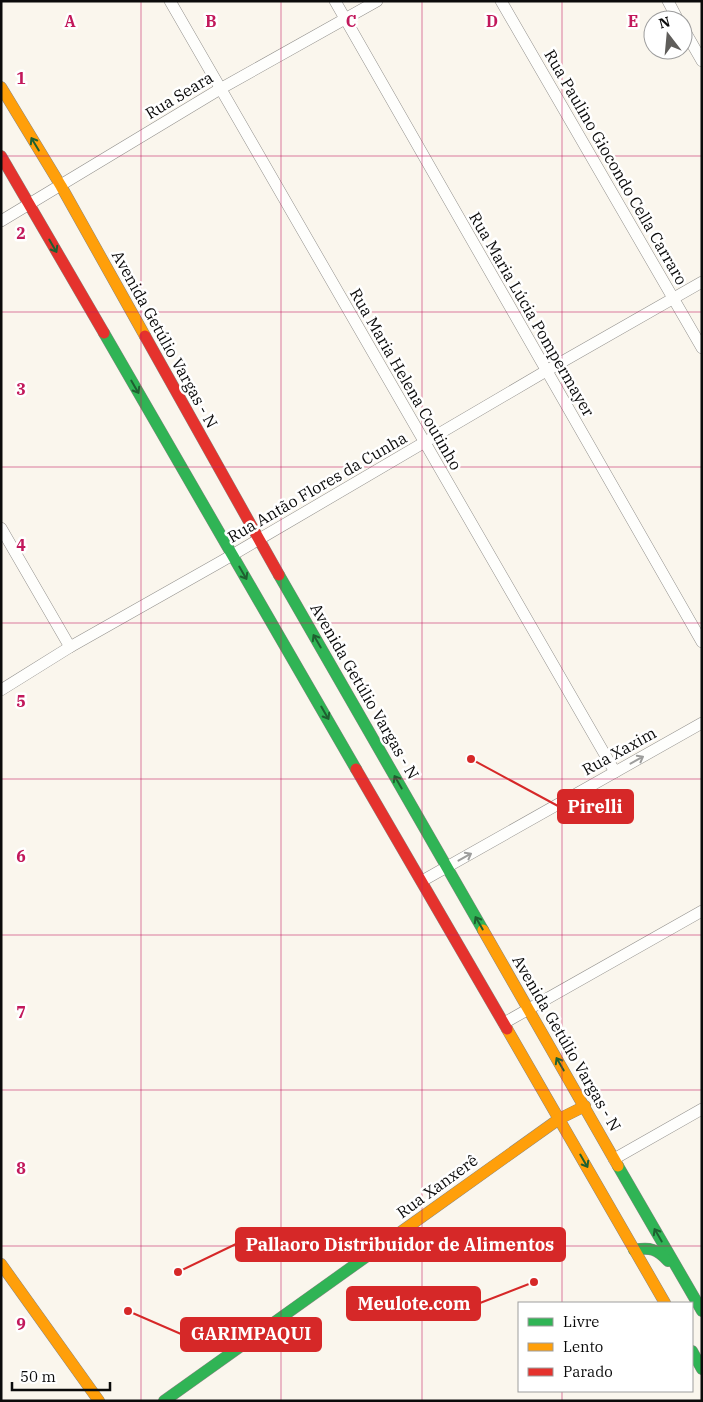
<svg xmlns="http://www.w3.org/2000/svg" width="703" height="1402" font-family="'IBM Plex Serif',serif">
<rect width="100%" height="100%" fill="#faf6ed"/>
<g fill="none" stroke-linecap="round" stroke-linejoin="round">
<defs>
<g id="street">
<path d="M170,1L615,772"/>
<path d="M335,1L702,642"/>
<path d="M501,1L702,348"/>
<path d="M668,1L678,20"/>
<path d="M683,28L702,61"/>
<path d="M1,221L220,89L377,1"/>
<path d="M1,528L70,647"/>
<path d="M1,690L70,647L222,561L546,371L702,282"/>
<path d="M422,881L702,723"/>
<path d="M504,1023L702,911"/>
<path d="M614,1159L702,1109"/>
</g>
<g id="fast">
<path d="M104,333L356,769"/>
<path d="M279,575L483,930"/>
<path d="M618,1166L702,1311"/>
<path d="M634,1250C650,1247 657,1249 668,1261"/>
<path d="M692,1351L702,1369"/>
<path d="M164,1401L391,1239"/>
</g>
<g id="slow">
<path d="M1,87L61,186L145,336"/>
<path d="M483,930L618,1166"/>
<path d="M507,1029L665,1303"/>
<path d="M391,1239L559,1119L585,1106"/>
<path d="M1,1264L99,1401"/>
</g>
<g id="jam">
<path d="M1,156L104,333"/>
<path d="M145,336L279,575"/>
<path d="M356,769L507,1029"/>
</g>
</defs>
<use href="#street" stroke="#93918d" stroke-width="12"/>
<use href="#fast" stroke="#898783" stroke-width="12"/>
<use href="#slow" stroke="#898783" stroke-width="12"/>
<use href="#jam" stroke="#898783" stroke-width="12"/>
<use href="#street" stroke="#fefefc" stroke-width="11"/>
<use href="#fast" stroke="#30b455" stroke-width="11"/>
<use href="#slow" stroke="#ff9f0a" stroke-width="11"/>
<use href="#jam" stroke="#e5322d" stroke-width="11"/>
</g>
<defs><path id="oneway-shaft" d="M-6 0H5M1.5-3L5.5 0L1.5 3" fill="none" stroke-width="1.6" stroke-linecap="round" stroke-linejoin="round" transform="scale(1.25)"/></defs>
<g stroke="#1e6030">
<use href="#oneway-shaft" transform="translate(35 144) rotate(-121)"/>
<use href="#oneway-shaft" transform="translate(53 246) rotate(60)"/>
<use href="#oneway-shaft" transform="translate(135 387) rotate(60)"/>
<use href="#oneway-shaft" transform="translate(243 573) rotate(60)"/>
<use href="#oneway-shaft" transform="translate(317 641) rotate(-120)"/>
<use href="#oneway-shaft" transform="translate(325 713) rotate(60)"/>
<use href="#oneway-shaft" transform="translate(398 782) rotate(-120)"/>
<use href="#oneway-shaft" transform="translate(479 923) rotate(-120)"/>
<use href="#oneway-shaft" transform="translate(560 1064) rotate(-120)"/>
<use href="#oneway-shaft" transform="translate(584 1161) rotate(60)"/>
<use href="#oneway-shaft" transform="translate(658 1235) rotate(-120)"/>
</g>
<g stroke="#9d9d9c">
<use href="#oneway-shaft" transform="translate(637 760) rotate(-29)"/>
<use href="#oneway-shaft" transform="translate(465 857) rotate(-29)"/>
</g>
<path fill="none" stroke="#c2185b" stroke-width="1" stroke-opacity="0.55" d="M141,1V1401M281,1V1401M422,1V1401M562,1V1303M1,156H702M1,312H702M1,467H702M1,623H702M1,779H702M1,935H702M1,1090H702M1,1246H702M562,1391V1401"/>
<g text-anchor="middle" stroke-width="5" stroke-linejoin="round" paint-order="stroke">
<g font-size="16" fill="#0b0b0b" stroke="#fff">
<text transform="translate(179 95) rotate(-31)" y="6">Rua Seara</text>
<text transform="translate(616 167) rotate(60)" y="6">Rua Paulino Giocondo Cella Carraro</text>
<text transform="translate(532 314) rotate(60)" y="6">Rua Maria Lúcia Pompermayer</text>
<text transform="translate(165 339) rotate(61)" y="6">Avenida Getúlio Vargas - N</text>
<text transform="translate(406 379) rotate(60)" y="6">Rua Maria Helena Coutinho</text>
<text transform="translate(317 487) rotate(-30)" y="6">Rua Antão Flores da Cunha</text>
<text transform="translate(365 691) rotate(60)" y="6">Avenida Getúlio Vargas - N</text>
<text transform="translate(619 751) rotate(-29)" y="6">Rua Xaxim</text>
<text transform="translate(567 1043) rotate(60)" y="6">Avenida Getúlio Vargas - N</text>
<text transform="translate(437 1186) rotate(-36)" y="6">Rua Xanxerê</text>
</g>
</g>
<g font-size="16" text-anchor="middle" font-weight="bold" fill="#c2185b" stroke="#fff" stroke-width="5" stroke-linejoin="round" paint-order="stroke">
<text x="70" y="27">A</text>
<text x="211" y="27">B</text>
<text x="351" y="27">C</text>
<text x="492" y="27">D</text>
<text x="633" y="27">E</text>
<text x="21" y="84">1</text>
<text x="21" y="239">2</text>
<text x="21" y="395">3</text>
<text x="21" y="551">4</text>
<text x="21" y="707">5</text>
<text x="21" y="862">6</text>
<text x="21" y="1018">7</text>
<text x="21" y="1174">8</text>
<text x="21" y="1330">9</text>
</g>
<path fill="none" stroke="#d62828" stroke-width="2" d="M471 759L558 806M178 1272L236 1244M534 1282L480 1303M128 1311L181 1334"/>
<g fill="#d62828" stroke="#fff" stroke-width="2">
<circle cx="471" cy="759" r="5"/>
<circle cx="178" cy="1272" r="5"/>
<circle cx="534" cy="1282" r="5"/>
<circle cx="128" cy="1311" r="5"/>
</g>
<g fill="#d62828" stroke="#d62828" stroke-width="2">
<rect x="558" y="790" width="75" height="33" rx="5"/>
<rect x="236" y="1228" width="329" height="33" rx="5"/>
<rect x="347" y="1287" width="133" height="33" rx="5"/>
<rect x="181" y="1318" width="140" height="33" rx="5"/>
</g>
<g font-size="18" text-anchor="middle" font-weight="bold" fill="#fff">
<text x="595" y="813">Pirelli</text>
<text x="400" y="1251">Pallaoro Distribuidor de Alimentos</text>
<text x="414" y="1310">Meulote.com</text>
<text x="251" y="1340">GARIMPAQUI</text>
</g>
<rect width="703" height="1402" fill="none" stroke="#0b0b0b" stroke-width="5"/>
<rect x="518" y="1302" width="175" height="90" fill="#ffffff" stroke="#9d9d9d"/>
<rect x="528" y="1318" width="25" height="8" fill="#30b455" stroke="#9d9d9d"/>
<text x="563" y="1327" font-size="15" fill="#0b0b0b">Livre</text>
<rect x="528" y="1343" width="25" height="8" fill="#ff9f0a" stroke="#9d9d9d"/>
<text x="563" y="1352" font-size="15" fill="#0b0b0b">Lento</text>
<rect x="528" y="1368" width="25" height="8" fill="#e5322d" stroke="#9d9d9d"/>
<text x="563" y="1377" font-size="15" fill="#0b0b0b">Parado</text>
<g transform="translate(668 35) rotate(344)"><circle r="24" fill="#ffffff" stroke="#9d9d9d"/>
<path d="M0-4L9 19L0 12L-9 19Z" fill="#5f5d5a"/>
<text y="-8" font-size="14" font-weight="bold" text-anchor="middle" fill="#0b0b0b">N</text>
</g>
<path d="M12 1382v8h98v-8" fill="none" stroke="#0b0b0b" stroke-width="2.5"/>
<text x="20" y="1382" font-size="15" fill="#0b0b0b" stroke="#ffffff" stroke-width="4" paint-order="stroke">50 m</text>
</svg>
